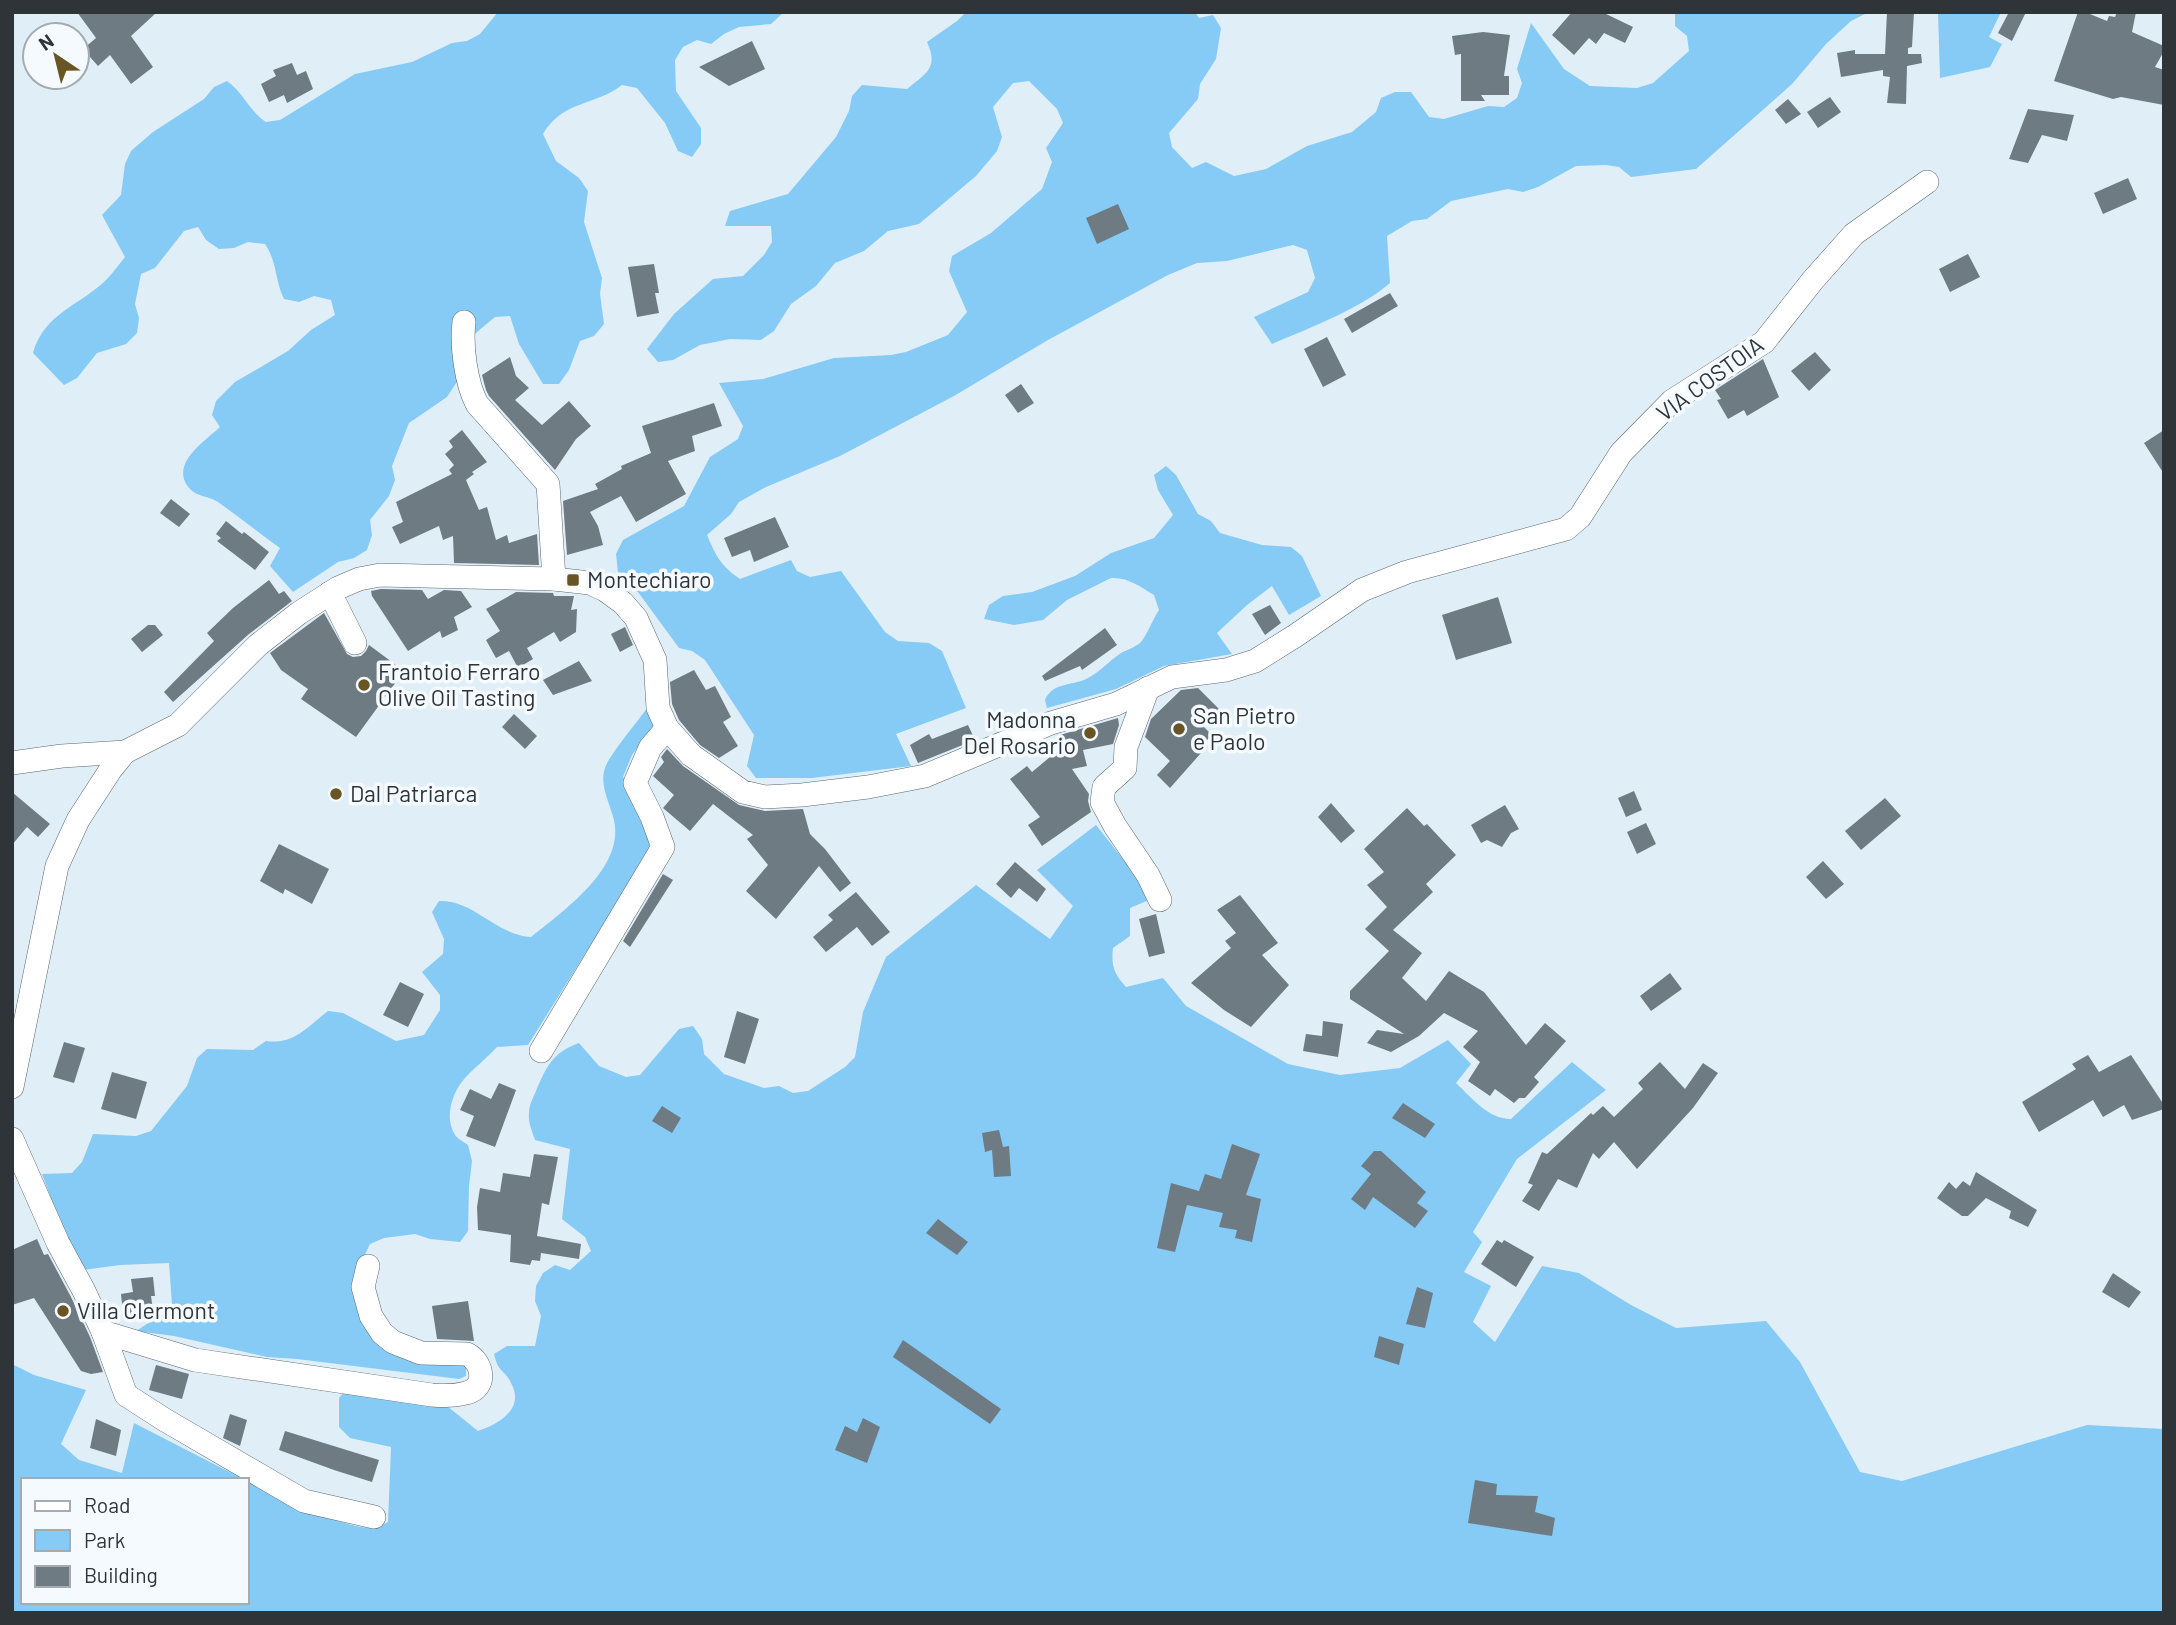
<svg xmlns="http://www.w3.org/2000/svg" width="2176" height="1625" font-family="Barlow,sans-serif">
<rect width="100%" height="100%" fill="#e0eef7"/>
<g fill="#85cbf6">
<path d="M498,12H784L771,24L739,27L724,34L711,44L697,40L683,47L675,60L676,91L701,128V144L692,157L678,151L665,123L637,88L622,85C595,106 563,100 543,134L556,161L579,178L588,191L584,222L602,278L600,294L604,324L594,336L580,341L569,370L559,384H543L519,344L510,316L495,317L471,337L464,371L447,397L409,423L392,466L395,480L389,496L370,520L372,535L367,550L354,558L338,562L293,592L270,566L280,548C259,533 239,517 218,502C209,496 197,497 189,488C169,464 205,441 220,427L212,415L216,401L235,382L288,351L311,330L335,315L331,300L314,296L299,302L284,299C275,281 277,261 265,244L248,242L234,248L219,249L206,240L198,227L184,231L155,268L141,274L135,304L139,318L137,333L126,344L97,353L77,378L64,385L33,353C44,313 81,305 107,279C114,272 119,264 125,257L102,215L121,195L125,164L131,151L153,132L204,99L214,87L227,81C244,93 249,111 266,122L280,120L355,74L412,62L452,43L467,41L480,34Z"/>
<path d="M966,12H1195L1199,18L1213,15L1221,28L1216,59L1200,84L1198,99L1169,133L1172,147L1192,168L1206,162L1234,176L1266,169L1307,146L1352,132L1376,112L1381,98L1395,92H1411L1429,117L1444,119L1488,106L1504,107L1517,98L1522,83L1517,69L1531,23L1564,69L1590,86L1637,88L1653,83L1689,51L1687,36L1675,26V12H1869L1851,21L1826,44L1792,84L1696,169L1631,177L1619,167L1606,165L1576,166L1538,187L1523,192L1508,189L1451,201L1427,219L1412,221L1387,236L1390,283C1360,309 1309,328 1272,344L1254,317L1308,292L1315,278L1307,250L1293,245L1227,261L1197,263L1168,275L1048,340L954,396L840,456L766,487L739,502L731,514L707,535C716,556 721,566 740,579L791,560L797,571L810,577L841,571L885,632L898,641L929,643L942,651L966,708L896,734L911,766L812,778H756L747,766L754,735L705,660L692,651L679,648L638,592L625,586L618,572L616,554L623,540L684,506L710,457L738,439L743,426L719,383L763,379L834,358L891,355L906,352L948,335L967,312L949,271L952,256L991,233L1042,189L1052,162L1046,148L1063,123L1057,109L1029,81L1013,83L993,107L1002,137L997,151L976,176L919,224L888,231L864,251L835,263L816,286L791,304L774,331L761,340L730,339L700,345L673,360L658,362L647,349L674,314L713,279L743,276L764,255L772,242L771,226H725L730,211L788,194L836,137L849,111L852,96L862,85L907,89C926,73 939,68 927,42L957,21Z"/>
<path d="M1938,12H2001L1989,37L2002,44L1990,67L1940,78Z"/>
<path d="M1166,466L1176,475L1198,514L1211,521L1220,533L1262,545L1291,547L1302,556L1321,596L1289,615L1272,586L1247,605L1217,633L1232,654L1164,666L1116,689L1047,708L1045,700C1053,682 1071,686 1086,679C1099,673 1109,661 1121,653C1127,650 1135,647 1140,643C1145,639 1154,617 1159,610L1154,595C1141,587 1128,577 1111,578L1067,600L1043,620L1014,625L984,619L989,605L1003,596L1032,592L1075,576L1111,553L1154,538L1173,515L1158,490L1154,475Z"/>
<path d="M648,707L653,726L632,755L623,777L649,830V852L528,1045L497,1047C487,1058 474,1068 465,1078C452,1092 444,1118 455,1135C458,1139 464,1142 468,1145L472,1161L469,1186L468,1231L460,1242L430,1239L415,1234L384,1238L370,1244L355,1275L363,1321L466,1365V1376L459,1379L297,1359L267,1357L174,1336L136,1331L161,1315L172,1304L169,1263L120,1265L83,1270L66,1239L42,1174L72,1173L82,1162L93,1134L136,1136L151,1131L187,1086L197,1058L207,1049L253,1050L266,1041C294,1045 307,1027 328,1011L343,1013L396,1041L424,1035L440,1010V995L422,972L443,954L444,939L432,912L439,901C473,899 496,935 531,937C563,911 625,868 614,820C610,803 599,785 605,768C609,755 639,720 648,707Z"/>
<path d="M1096,825L1138,878L1149,900L1130,908V936L1113,948C1111,966 1114,974 1126,987L1163,978L1186,1006L1288,1064L1340,1075L1400,1068L1448,1040L1471,1064L1456,1083C1472,1098 1488,1119 1511,1119L1572,1062L1606,1090L1517,1159L1473,1232L1482,1242L1464,1272L1491,1286L1473,1322L1495,1342L1542,1266L1579,1273L1631,1305L1676,1328L1766,1321L1800,1362L1860,1472L1902,1481L2087,1425L2164,1429V1613H12V1364L34,1375L86,1390L61,1444L79,1460L122,1473L134,1423L245,1480H23V1602H247V1481C274,1495 344,1529 373,1528C378,1528 383,1524 388,1522L391,1447L350,1438L339,1427V1398L345,1391L447,1406L478,1431C500,1424 525,1408 511,1383C504,1368 499,1375 494,1354L507,1346H535L541,1316L535,1301L536,1286L543,1273L555,1265L570,1270L591,1251L585,1237L562,1219L570,1149L535,1140C532,1131 528,1122 529,1113C529,1105 533,1098 536,1091C546,1067 553,1052 579,1043L599,1066L626,1077L640,1075L679,1029L693,1026L702,1039L704,1054L724,1074L764,1088L779,1086L793,1093L808,1091L845,1067L855,1057L863,1012L886,957L976,885L1050,939L1073,906L1037,870Z"/>
</g>
<g fill="#6e7b83">
<path d="M77,12H157L131,36L153,67L131,84L110,55L98,66L83,49L96,38Z"/>
<path d="M1572,12H1602L1633,27L1625,43L1604,33L1596,44L1589,38L1574,55L1552,35Z"/>
<path d="M1887,12H1914L1912,47L1908,48V54H1921L1922,63L1907,66L1906,104L1887,103L1890,77L1883,76V70L1841,77L1837,53L1855,50V54H1885Z"/>
<path d="M2009,12H2026L2012,41L1998,33Z"/>
<path d="M2078,12H2085L2107,21L2109,16L2115,17L2117,12H2136L2132,32L2164,46V51L2155,67L2164,70V105L2121,97L2113,99L2054,81Z"/>
<path d="M1483,32L1510,35L1504,76H1509V95H1481L1485,101H1461V54L1455,55L1452,36Z"/>
<path d="M752,41L765,69L729,86L699,67Z"/>
<path d="M292,63L297,75L306,71L313,89L287,103L284,95L269,102L261,84L276,76L273,70Z"/>
<path d="M1830,97L1841,112L1818,128L1807,112Z"/>
<path d="M1788,99L1801,114L1786,124L1775,110Z"/>
<path d="M2028,109L2074,115L2067,141L2042,135L2028,163L2009,159Z"/>
<path d="M2128,178L2137,199L2103,214L2094,193Z"/>
<path d="M1118,204L1129,229L1097,244L1086,218Z"/>
<path d="M1968,254L1980,277L1950,292L1939,269Z"/>
<path d="M654,264L659,293H655L659,313L637,317L628,267Z"/>
<path d="M1390,293L1398,306L1352,333L1344,319Z"/>
<path d="M1327,337L1346,375L1323,387L1304,349Z"/>
<path d="M1815,352L1831,370L1809,391L1791,371Z"/>
<path d="M510,357L516,376L529,388L515,400L542,425L569,401L591,426L576,439L555,470L489,396L486,390L482,375Z"/>
<path d="M1763,359L1779,397L1747,416L1744,410L1728,419L1717,400L1721,399L1715,390Z"/>
<path d="M1021,384L1034,403L1018,413L1005,395Z"/>
<path d="M714,403L722,426L692,436L695,451L668,461L686,494L636,522L621,496L590,512L598,526L603,545L567,555L563,501L598,489L595,484L622,469L621,466L651,453L642,426Z"/>
<path d="M462,430L487,462L472,472L474,474L466,480L479,510L487,507L496,540L507,535L509,543L537,534L539,565L454,563L453,536L443,540L439,526L400,544L392,527L403,522L396,502L452,474L449,470L454,465L445,454L453,447L449,441Z"/>
<path d="M2164,430V474L2144,443Z"/>
<path d="M171,499L190,514L179,527L160,513Z"/>
<path d="M775,517L789,547L754,562L750,550L732,557L724,538Z"/>
<path d="M226,521L242,534L244,532L269,552L255,570L217,541L221,538L216,534Z"/>
<path d="M269,580L279,594L284,591L292,601L249,634L173,702L164,692L214,641L207,633L233,608Z"/>
<path d="M381,589L422,590L428,599L444,590L461,591L472,607L454,617L458,630L442,638L440,631L408,651L372,596L371,591Z"/>
<path d="M516,592L553,593L554,596H574L571,610L577,609L576,632L560,642L554,632L527,648L533,659L518,668L509,651L496,658L486,640L500,631L486,609Z"/>
<path d="M1498,597L1512,643L1456,660L1442,615Z"/>
<path d="M1270,605L1281,623L1265,635L1252,614Z"/>
<path d="M324,613L347,654L353,657L361,656L366,651L369,645L404,671L356,737L301,699L308,689L281,670L270,653Z"/>
<path d="M148,625H155L163,635L142,652L131,639Z"/>
<path d="M625,627L633,645L620,652L611,634Z"/>
<path d="M1105,628L1117,645L1082,670L1080,666L1045,681L1042,676Z"/>
<path d="M579,661L592,681L553,695L543,680Z"/>
<path d="M694,670L706,690L715,686L731,717L723,722L738,746L719,758L700,745L679,720L672,704L670,682Z"/>
<path d="M1198,688L1219,709L1202,725L1212,735L1198,749L1201,753L1170,788L1157,775L1170,761L1145,737L1151,719L1181,690Z"/>
<path d="M514,714L537,736L525,749L502,727Z"/>
<path d="M1118,718L1119,725L1113,744L1083,750L1087,766L1072,769L1089,794L1088,801L1091,812L1042,846L1028,825L1040,817L1010,779L1027,766L1032,772L1062,747L1060,735Z"/>
<path d="M968,725L975,740L918,763L910,745L929,734L932,739Z"/>
<path d="M667,749L683,766L739,805L765,811L803,809L810,834L825,849L851,883L840,892L819,866L776,919L746,891L768,865L747,839L753,835L713,804L690,831L663,808L674,795L653,776L664,762L661,757Z"/>
<path d="M1634,791L1642,810L1626,817L1618,798Z"/>
<path d="M12,792L50,824L38,837L27,827L12,845Z"/>
<path d="M1885,798L1901,816L1861,850L1845,831Z"/>
<path d="M1331,803L1355,831L1341,843L1318,817Z"/>
<path d="M1505,805L1519,829L1511,833L1502,847L1487,840L1481,843L1471,825Z"/>
<path d="M1407,808L1424,826L1427,824L1456,855L1426,884L1433,892L1393,930L1422,953L1402,978L1426,1001L1449,971L1484,992L1526,1045L1545,1023L1566,1041L1534,1077L1539,1082L1525,1098H1519L1514,1103L1495,1089L1490,1096L1468,1081L1480,1062L1463,1047L1478,1031L1444,1013L1419,1036L1391,1052L1367,1043L1377,1030L1404,1034L1350,999V991L1389,951L1365,929L1387,907L1367,885L1384,872L1364,849Z"/>
<path d="M1646,823L1656,844L1637,854L1627,832Z"/>
<path d="M279,844L329,869L312,904L285,889L283,894L260,881Z"/>
<path d="M1823,861L1844,884L1826,899L1806,877Z"/>
<path d="M1015,862L1046,889L1037,902L1019,888L1011,898L996,884Z"/>
<path d="M663,874L673,880L630,947L623,941Z"/>
<path d="M856,892L890,932L872,946L857,927L826,952L813,937L833,920L828,915Z"/>
<path d="M1240,895L1278,943L1262,955L1289,985L1251,1027L1224,1010L1191,983L1231,948L1225,941L1236,933L1217,910Z"/>
<path d="M1156,914L1165,953L1149,957L1139,919Z"/>
<path d="M1670,973L1682,989L1651,1011L1640,996Z"/>
<path d="M400,982L424,994L408,1027L383,1015Z"/>
<path d="M737,1011L759,1019L745,1064L724,1057Z"/>
<path d="M1323,1021L1343,1024L1338,1057L1303,1051L1306,1034L1322,1036Z"/>
<path d="M64,1042L85,1048L74,1083L53,1077Z"/>
<path d="M2088,1055L2099,1072L2131,1055L2164,1105V1109L2132,1120L2124,1105L2103,1117L2093,1100L2039,1132L2022,1102L2076,1069L2072,1064Z"/>
<path d="M1660,1062L1685,1089L1703,1063L1718,1073L1693,1108L1637,1169L1614,1142L1599,1159L1593,1153L1577,1188L1558,1179L1539,1211L1522,1201L1533,1185L1528,1183L1542,1152L1547,1154L1591,1113L1593,1115L1603,1106L1614,1117L1643,1089L1638,1083Z"/>
<path d="M112,1072L147,1082L136,1119L101,1109Z"/>
<path d="M499,1083L516,1090L495,1147L466,1136L474,1116L460,1110L470,1089L491,1099Z"/>
<path d="M1403,1103L1435,1124L1425,1138L1392,1118Z"/>
<path d="M662,1106L681,1118L672,1133L652,1121Z"/>
<path d="M999,1130L1003,1147L1009,1146L1011,1176L994,1177L992,1150L985,1152L982,1133Z"/>
<path d="M1232,1144L1260,1154L1246,1195L1261,1199L1252,1242L1235,1238L1237,1230L1219,1227L1223,1213L1187,1205L1175,1252L1157,1248L1171,1183L1199,1191L1205,1174L1221,1179Z"/>
<path d="M1374,1151H1381L1426,1192L1417,1203L1428,1211L1415,1228L1373,1197L1365,1210L1351,1199L1371,1174L1361,1166Z"/>
<path d="M534,1154L558,1157L549,1205L542,1203L537,1236L581,1244L579,1259L541,1253L540,1261L532,1260L530,1265L510,1262L511,1235L478,1230L477,1207L480,1188L500,1192L503,1173L530,1177Z"/>
<path d="M1976,1172L2037,1210L2028,1227L2009,1218L2011,1211L1986,1198L1968,1216H1962L1937,1198L1949,1182L1956,1189L1963,1181L1970,1186Z"/>
<path d="M938,1219L968,1242L957,1255L926,1233Z"/>
<path d="M37,1239L44,1255L48,1254L71,1297L90,1337L103,1372L91,1374L81,1371L34,1298L12,1305V1250Z"/>
<path d="M1497,1240L1502,1243L1504,1240L1534,1257L1516,1287L1481,1264Z"/>
<path d="M2113,1273L2141,1292L2129,1308L2102,1292Z"/>
<path d="M153,1277L155,1296H151L153,1311L123,1314L121,1294L133,1292L131,1279Z"/>
<path d="M1417,1287L1433,1293L1425,1328L1406,1324Z"/>
<path d="M468,1301L474,1341L437,1339L432,1306Z"/>
<path d="M1379,1336L1404,1344L1399,1365L1374,1357Z"/>
<path d="M903,1340L1001,1409L990,1424L893,1357Z"/>
<path d="M156,1365L189,1374L182,1399L149,1390Z"/>
<path d="M230,1414L247,1420L240,1446L223,1438Z"/>
<path d="M863,1418L880,1427L867,1463L835,1450L845,1426L857,1432Z"/>
<path d="M96,1419L121,1430L116,1456L90,1448Z"/>
<path d="M285,1431L379,1460L372,1482L334,1470L279,1450Z"/>
<path d="M1475,1480L1497,1484L1496,1495L1538,1496L1535,1512L1555,1518L1552,1536L1468,1523Z"/>
</g>
<g fill="none" stroke-linecap="round" stroke-linejoin="round">
<defs>
<g id="minor">
<path d="M464,322C461,346 466,383 477,404L548,484L554,579"/>
<path d="M330,593L355,643"/>
<path d="M1148,688L1126,747L1125,768L1104,787L1102,802L1115,826L1148,875L1160,900"/>
<path d="M12,763L62,756L125,752L178,725L258,645L299,613L338,588L359,579L380,575L554,579L590,583L605,590L623,603L636,618L655,660L658,708L667,728L691,755L743,792L765,797L802,795L868,787L925,776L1051,723L1116,704L1172,677L1226,670L1255,661L1295,636L1362,590L1407,572L1566,529L1580,517L1621,453L1672,401L1764,342L1813,280L1854,234L1927,182"/>
<path d="M541,1051L663,847L652,817L635,783L650,748L667,728"/>
<path d="M12,1087L57,866L78,820L111,769L125,752"/>
<path d="M12,1139L58,1243L84,1291L103,1332L195,1360L432,1395C443,1396 455,1396 466,1393C488,1388 483,1362 467,1354L421,1353L393,1342L382,1333L371,1316L363,1287L368,1266"/>
<path d="M103,1332L126,1395L165,1420L304,1501L374,1517"/>
</g>
</defs>
<use href="#minor" stroke="#5c686f" stroke-width="24"/>
<use href="#minor" stroke="#fff" stroke-width="23"/>
</g>
<g fill="#695423" stroke="#f4fafd" stroke-width="2.5">
<rect x="566" y="573" width="14" height="14" rx="3.5"/>
<circle cx="364" cy="685" r="7"/>
<circle cx="1179" cy="729" r="7"/>
<circle cx="1090" cy="733" r="7"/>
<circle cx="336" cy="794" r="7"/>
<circle cx="63" cy="1311" r="7"/>
</g>
<g text-anchor="middle" stroke-width="7" stroke-linejoin="round" paint-order="stroke">
<g font-size="23" fill="#2f3438" stroke="#f4fafd">
<text transform="translate(1710 379) rotate(-36)" y="8">VIA COSTOIA</text>
</g>
<g font-size="23" fill="#2f3438" stroke="#f4fafd" text-anchor="start">
<text x="587" y="588">Montechiaro</text>
<text x="378" y="680">Frantoio Ferraro<tspan x="378" dy="26">Olive Oil Tasting</tspan></text>
<text x="1193" y="724">San Pietro<tspan x="1193" dy="26">e Paolo</tspan></text>
<text x="1076" y="728" text-anchor="end">Madonna<tspan x="1076" dy="26">Del Rosario</tspan></text>
<text x="350" y="802">Dal Patriarca</text>
<text x="77" y="1319">Villa Clermont</text>
</g>
</g>
<rect width="2176" height="1625" fill="none" stroke="#2f3438" stroke-width="28"/>
<rect x="21" y="1478" width="228" height="126" fill="#f4fafd" stroke="#a5abae" stroke-width="2"/>
<rect x="35" y="1501" width="35" height="10" fill="#ffffff" stroke="#a5abae" stroke-width="2"/>
<text x="84" y="1513" font-size="21" fill="#2f3438">Road</text>
<rect x="35" y="1530" width="35" height="21" fill="#85cbf6" stroke="#a5abae" stroke-width="2"/>
<text x="84" y="1548" font-size="21" fill="#2f3438">Park</text>
<rect x="35" y="1566" width="35" height="21" fill="#6e7b83" stroke="#a5abae" stroke-width="2"/>
<text x="84" y="1583" font-size="21" fill="#2f3438">Building</text>
<g transform="translate(56 56) rotate(325)"><circle r="33" fill="#f4fafd" stroke="#a5abae" stroke-width="2"/>
<path d="M0-5L12 26L0 18L-12 26Z" fill="#695423"/>
<text y="-10" font-size="19" font-weight="bold" text-anchor="middle" fill="#2f3438">N</text>
</g>
</svg>
